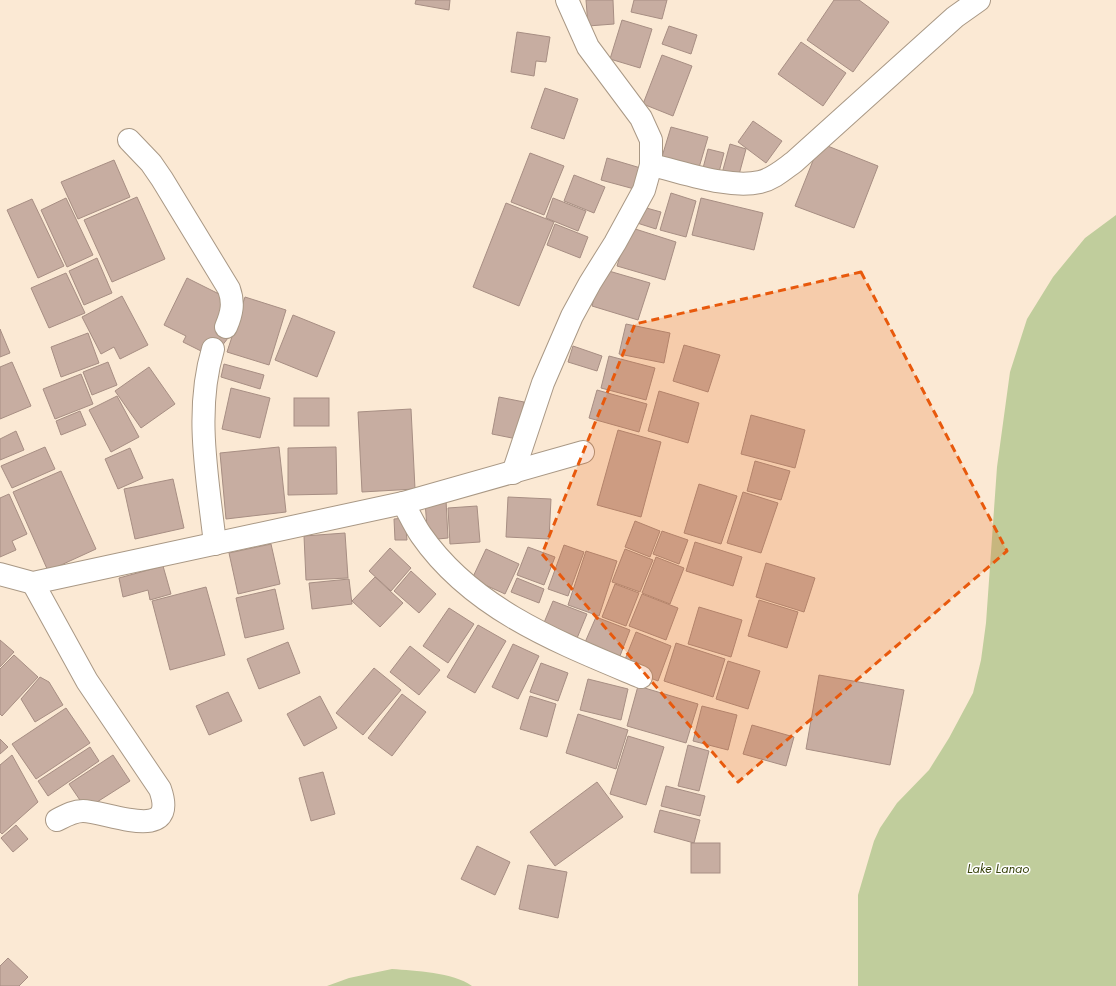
<svg xmlns="http://www.w3.org/2000/svg" width="1116" height="986" font-family="Jost,sans-serif">
<rect width="100%" height="100%" fill="#fbe9d4"/>
<g fill="#c0cd9c">
<path d="M1116,215V986H858V895L874,841L880,828L897,803L929,770L949,738L973,693L981,660L986,623L997,467L1010,372L1027,319L1053,277L1085,238Z"/>
<path d="M392,969C415,971 453,972 472,986H327L349,978Z"/>
</g>
<g fill="#c7ada1" stroke="#a78e83">
<path d="M416,0H450L449,10L415,4Z"/>
<path d="M586,0H613L614,24L588,26Z"/>
<path d="M634,0H667L662,19L631,12Z"/>
<path d="M834,0H859L889,22L853,72L807,40Z"/>
<path d="M622,20L652,29L640,68L610,59Z"/>
<path d="M669,26L697,35L691,54L662,44Z"/>
<path d="M517,32L550,37L546,62L536,61L534,76L511,72Z"/>
<path d="M801,42L846,73L823,106L778,74Z"/>
<path d="M662,55L692,66L673,116L643,104Z"/>
<path d="M545,88L578,99L564,139L531,128Z"/>
<path d="M753,121L782,141L766,163L738,142Z"/>
<path d="M671,127L708,137L698,171L661,160Z"/>
<path d="M820,143L878,166L854,228L795,206Z"/>
<path d="M730,144L746,149L737,182L721,177Z"/>
<path d="M708,149L724,153L718,176L702,172Z"/>
<path d="M530,153L564,166L544,215L511,202Z"/>
<path d="M607,158L644,169L638,190L601,180Z"/>
<path d="M114,160L130,197L78,219L61,182Z"/>
<path d="M574,175L605,187L594,213L564,201Z"/>
<path d="M671,193L696,201L686,237L660,230Z"/>
<path d="M137,197L165,259L112,282L84,220Z"/>
<path d="M66,198L93,255L67,267L41,210Z"/>
<path d="M553,198L586,211L578,231L546,218Z"/>
<path d="M701,198L763,213L754,250L692,235Z"/>
<path d="M32,199L64,266L38,278L7,210Z"/>
<path d="M506,203L554,222L519,306L473,287Z"/>
<path d="M639,206L661,212L656,229L634,222Z"/>
<path d="M555,224L588,237L580,258L547,245Z"/>
<path d="M629,227L676,242L665,280L617,266Z"/>
<path d="M97,258L112,293L84,305L69,271Z"/>
<path d="M602,269L650,283L638,320L592,306Z"/>
<path d="M66,273L85,313L49,328L31,288Z"/>
<path d="M187,278L229,299L226,327L228,338L218,351L203,352L183,342L186,336L164,325Z"/>
<path d="M122,296L148,345L120,359L114,347L101,354L82,317Z"/>
<path d="M245,297L286,310L269,365L227,352Z"/>
<path d="M293,315L335,332L317,377L275,360Z"/>
<path d="M626,324L670,333L664,363L619,354Z"/>
<path d="M0,329L10,353L0,357Z"/>
<path d="M88,333L99,363L61,377L51,347Z"/>
<path d="M684,345L720,355L708,392L673,381Z"/>
<path d="M573,346L602,356L597,371L568,362Z"/>
<path d="M609,356L655,368L646,400L601,388Z"/>
<path d="M12,362L31,406L0,419V367Z"/>
<path d="M108,362L117,385L92,395L83,372Z"/>
<path d="M224,364L264,375L260,389L221,377Z"/>
<path d="M149,367L175,404L141,428L115,391Z"/>
<path d="M81,374L93,404L55,419L43,389Z"/>
<path d="M231,388L270,398L260,438L222,429Z"/>
<path d="M597,390L647,404L639,432L589,418Z"/>
<path d="M659,391L699,403L688,443L648,431Z"/>
<path d="M117,396L139,437L111,452L89,410Z"/>
<path d="M499,397L524,402L517,439L492,434Z"/>
<rect x="294" y="398" width="35" height="28"/>
<path d="M411,409L415,489L362,492L358,412Z"/>
<path d="M80,411L86,425L61,435L56,421Z"/>
<path d="M751,415L805,430L795,468L741,454Z"/>
<path d="M618,430L661,442L641,517L597,505Z"/>
<path d="M16,431L24,450L0,460V439Z"/>
<path d="M45,447L55,469L12,488L1,466Z"/>
<path d="M279,447L286,512L226,519L220,453Z"/>
<path d="M336,447L337,494L288,495V448Z"/>
<path d="M130,448L143,478L118,489L105,459Z"/>
<path d="M755,461L790,471L781,500L747,491Z"/>
<path d="M61,471L96,549L48,571L13,492Z"/>
<path d="M173,479L184,528L135,539L124,489Z"/>
<path d="M699,484L737,496L721,544L684,533Z"/>
<path d="M743,492L778,503L761,553L727,543Z"/>
<path d="M9,494L27,534L12,541L16,550L0,557V498Z"/>
<path d="M508,497L551,499L549,539L506,537Z"/>
<path d="M446,500L448,538L428,540L425,502Z"/>
<path d="M477,506L480,542L450,544L448,508Z"/>
<path d="M405,518L407,540H395L394,519Z"/>
<path d="M635,521L660,531L650,557L625,547Z"/>
<path d="M662,531L688,540L679,564L653,554Z"/>
<path d="M345,533L348,578L306,580L304,536Z"/>
<path d="M695,542L742,557L733,586L686,571Z"/>
<path d="M271,544L280,584L238,594L229,553Z"/>
<path d="M564,545L584,552L568,596L548,589Z"/>
<path d="M528,547L555,557L544,585L517,575Z"/>
<path d="M390,548L411,568L391,591L369,571Z"/>
<path d="M486,549L519,564L505,594L472,579Z"/>
<path d="M625,549L653,560L640,592L612,582Z"/>
<path d="M586,551L617,561L599,616L568,605Z"/>
<path d="M656,557L684,568L670,604L642,593Z"/>
<path d="M766,563L815,578L804,612L756,597Z"/>
<path d="M163,566L171,594L150,600L148,590L123,597L119,578Z"/>
<path d="M411,571L436,594L419,613L394,591Z"/>
<path d="M375,577L403,603L380,627L352,601Z"/>
<path d="M517,578L544,589L539,603L511,592Z"/>
<path d="M349,579L352,604L312,609L309,583Z"/>
<path d="M615,584L639,593L626,626L602,617Z"/>
<path d="M206,587L225,655L170,670L152,601Z"/>
<path d="M275,589L284,629L245,638L236,598Z"/>
<path d="M642,594L678,608L666,640L629,626Z"/>
<path d="M759,600L798,612L787,648L748,636Z"/>
<path d="M553,601L587,614L575,643L541,630Z"/>
<path d="M699,607L742,620L731,657L688,644Z"/>
<path d="M449,608L474,624L448,663L423,646Z"/>
<path d="M596,617L630,630L618,661L583,647Z"/>
<path d="M478,625L506,641L475,693L447,677Z"/>
<path d="M636,632L671,646L658,681L622,667Z"/>
<path d="M0,640L14,652L0,667Z"/>
<path d="M288,642L300,673L259,689L247,659Z"/>
<path d="M676,643L725,659L713,697L664,681Z"/>
<path d="M513,644L539,656L518,699L492,687Z"/>
<path d="M410,646L440,670L419,695L390,672Z"/>
<path d="M14,655L38,677L2,716L0,714V669Z"/>
<path d="M728,661L760,671L748,709L716,699Z"/>
<path d="M541,663L568,673L558,701L530,692Z"/>
<path d="M374,668L401,690L363,735L336,713Z"/>
<path d="M819,675L904,690L890,765L806,749Z"/>
<path d="M40,677L49,682L63,705L35,722L21,699Z"/>
<path d="M588,679L628,689L621,720L580,710Z"/>
<path d="M638,686L698,704L686,743L627,726Z"/>
<path d="M228,692L242,721L209,735L196,706Z"/>
<path d="M402,694L426,712L392,756L368,738Z"/>
<path d="M320,696L337,728L304,746L287,714Z"/>
<path d="M530,696L556,704L547,737L520,729Z"/>
<path d="M702,706L737,715L728,750L693,741Z"/>
<path d="M66,708L90,743L36,779L12,744Z"/>
<path d="M578,714L628,730L616,769L566,753Z"/>
<path d="M752,725L794,737L786,766L743,754Z"/>
<path d="M628,736L664,747L646,805L610,794Z"/>
<path d="M0,739L8,747L0,754Z"/>
<path d="M688,745L709,751L699,791L678,786Z"/>
<path d="M90,747L99,761L48,796L38,781Z"/>
<path d="M12,755L38,802L2,834L0,832V765Z"/>
<path d="M113,755L130,781L86,809L69,784Z"/>
<path d="M323,772L335,814L311,821L299,778Z"/>
<path d="M597,782L623,817L555,866L530,832Z"/>
<path d="M666,786L705,796L700,816L661,806Z"/>
<path d="M660,810L700,820L694,843L654,832Z"/>
<path d="M16,825L28,839L13,852L1,838Z"/>
<rect x="691" y="843" width="29" height="30"/>
<path d="M477,846L510,862L495,895L461,879Z"/>
<path d="M528,865L567,872L558,918L519,909Z"/>
<path d="M8,958L28,977L19,986H0V966Z"/>
</g>
<g fill="none" stroke-linecap="round" stroke-linejoin="round">
<defs>
<g id="street">
<path d="M129,140L151,163L162,179L229,289C234,303 232,313 226,327"/>
<path d="M651,165C683,172 728,189 760,182C773,179 783,170 794,162L955,17L979,0"/>
<path d="M213,349C194,412 208,480 215,544"/>
<path d="M513,473L543,383L572,316L590,283L615,243L644,190L651,165V140L641,118L588,47L567,0"/>
<path d="M403,503C409,513 414,525 421,535C473,610 560,643 641,677"/>
<path d="M0,574L33,583L403,503L583,452"/>
<path d="M33,583L87,681L160,789C180,845 106,811 83,811C73,811 65,816 57,820"/>
</g>
</defs>
<use href="#street" stroke="#a99885" stroke-width="24"/>
<use href="#street" stroke="#fff" stroke-width="22"/>
</g>
<path fill="#e8590c" fill-opacity="0.2" stroke="#e8590c" stroke-width="3" stroke-dasharray="8 5" stroke-linejoin="round" d="M861,272L1007,551L738,782L542,554L635,324Z"/>
<g text-anchor="middle" stroke-width="3" stroke-linejoin="round" paint-order="stroke">
<g font-size="13" font-style="italic" fill="#3a450d" stroke="#fff">
<text x="998" y="873">Lake Lanao</text>
</g>
</g>
</svg>
